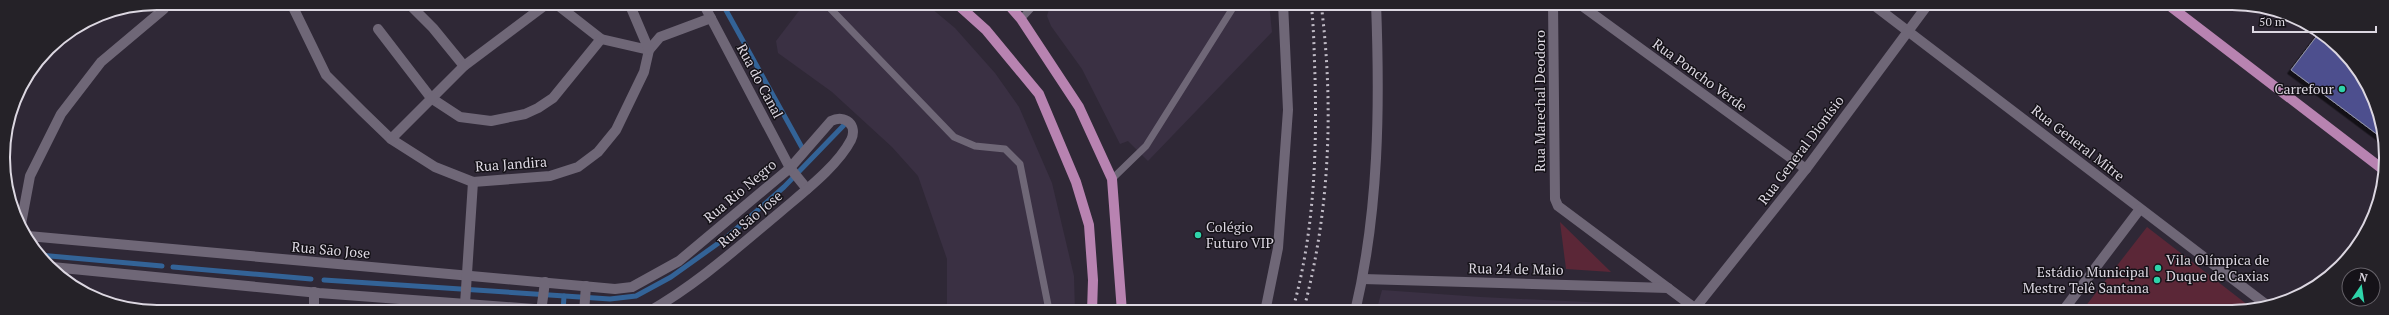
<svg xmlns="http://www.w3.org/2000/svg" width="2389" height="315" font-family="'PT Serif',serif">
<defs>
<filter id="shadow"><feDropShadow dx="-3.5" dy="3.5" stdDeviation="0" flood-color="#0009"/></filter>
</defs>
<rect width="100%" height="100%" fill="#2f2836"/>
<g fill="#3a3043">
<path d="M805,3H925L955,28L995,73L1019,107L1052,183L1074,276L1075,312H947V259L918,176L892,147L832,92L778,53L776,41Z"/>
<path d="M1054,3H1269L1272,32L1148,161L1128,141L1120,144L1082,69L1051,26L1047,16L1049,9Z"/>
<path d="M1382,290L1481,297L1671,306L1667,312H1376Z"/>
</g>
<g fill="#5b2737">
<path d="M1560,222L1611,272L1566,269Z"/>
<path d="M2147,227L2253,309L2241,312H2081Z"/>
</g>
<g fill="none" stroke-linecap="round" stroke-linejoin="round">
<g stroke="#336397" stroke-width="5">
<path d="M722,3L805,153"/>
<path d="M39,255L162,266"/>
<path d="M173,267L311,279"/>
<path d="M324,280L610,299L636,296L671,277L727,237L784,187L845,124"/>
<path d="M563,312L564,296"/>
</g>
</g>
<path fill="#4d508e" stroke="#9396a8" filter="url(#shadow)" d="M2319,33L2348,56L2378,108L2382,138L2291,70Z"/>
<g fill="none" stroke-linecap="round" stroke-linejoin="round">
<g stroke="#6f6777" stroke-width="7">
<path d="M825,3L954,137L975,146L1005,149L1020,164L1048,305"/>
<path d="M1021,19L1036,3"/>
<path d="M1112,179L1146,146L1236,3"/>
</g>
<g stroke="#6f6777" stroke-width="10">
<path d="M291,3L326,75L362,111L391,139L435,167L473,182L550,176L578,167L598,152L616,130L644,72L649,50L660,37L711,18"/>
<path d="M408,3L433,28L464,66"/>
<path d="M555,3L601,39L649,50"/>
<path d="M629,3L649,50"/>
<path d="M703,3L790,168L807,189"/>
<path d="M1553,3L1555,199L1558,206L1700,312"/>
<path d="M1578,3L1806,169"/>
<path d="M1871,3L2268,306"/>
<path d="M378,29L431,98L460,117L491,121L525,114L538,108L553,98L601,39"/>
<path d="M391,139L464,66L548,3"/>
<path d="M21,224L30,176L61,114L101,62L164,9V3"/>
<path d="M28,236L615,289L632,287L679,261L790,168L831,121C845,114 858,125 851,140C837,167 802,193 779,213C737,248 696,285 648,312"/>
<path d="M52,267L319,293L574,312"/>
<path d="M1363,279L1668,288"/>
<path d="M465,304L473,182"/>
<path d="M314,312V292"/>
<path d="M541,312L545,282"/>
<path d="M584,312L586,286"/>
<path d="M1355,312C1379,211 1380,106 1376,3"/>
<path d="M1692,312L1806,169L1929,3"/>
<path d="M2062,312L2140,209"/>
</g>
<path stroke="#6f6777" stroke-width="10" d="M1265,312L1278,248L1288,110L1283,3"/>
<g stroke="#b883b1" stroke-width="10">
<path d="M956,3L986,30L1039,94L1076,182L1089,225L1093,280L1092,312"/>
<path d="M1007,3L1021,19L1079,107L1112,179L1122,312"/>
<path d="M2166,3L2385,171"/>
</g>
<g stroke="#c0bbc6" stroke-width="3" stroke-dasharray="2 4" stroke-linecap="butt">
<path d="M1292,312C1314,236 1317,154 1315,76C1314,52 1314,27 1311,3"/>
<path d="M1303,312C1330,213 1334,105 1321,3"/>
</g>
</g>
<g fill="#2fd4aa" stroke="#151218" stroke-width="1.5">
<circle cx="2342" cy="89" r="4"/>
<circle cx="1198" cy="235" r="4"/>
<circle cx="2158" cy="268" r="4"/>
<circle cx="2157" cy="280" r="4"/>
</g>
<g text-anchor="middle" stroke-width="3" stroke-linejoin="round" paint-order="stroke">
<g font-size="14" fill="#dcd7e1" stroke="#151218">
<text transform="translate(1700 75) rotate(36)" y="5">Rua Poncho Verde</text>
<text transform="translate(760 81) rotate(62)" y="5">Rua do Canal</text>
<text transform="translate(1540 101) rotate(-90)" y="5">Rua Marechal Deodoro</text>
<text transform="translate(2078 143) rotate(38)" y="5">Rua General Mitre</text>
<text transform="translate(1801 150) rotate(-53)" y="5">Rua General Dionísio</text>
<text transform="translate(511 164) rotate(-4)" y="5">Rua Jandira</text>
<text transform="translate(740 191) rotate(-40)" y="5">Rua Rio Negro</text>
<text transform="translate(750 219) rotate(-40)" y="5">Rua Sāo Jose</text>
<text transform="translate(331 250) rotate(5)" y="5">Rua Sāo Jose</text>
<text transform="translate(1516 269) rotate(1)" y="5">Rua 24 de Maio</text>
</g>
<g font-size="14" fill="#dcd7e1" stroke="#151218" text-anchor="end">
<text x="2334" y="94">Carrefour</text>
<text x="1206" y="232" text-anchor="start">Colégio<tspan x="1206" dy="16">Futuro VIP</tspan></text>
<text x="2166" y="265" text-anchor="start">Vila Olímpica de<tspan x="2166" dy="16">Duque de Caxias</tspan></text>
<text x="2149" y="277">Estádio Municipal<tspan x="2149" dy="16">Mestre Telê Santana</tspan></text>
</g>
</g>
<path d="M0 0H2389V315H0ZM157 10H2232A147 147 0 0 1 2379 157V158A147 147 0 0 1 2232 305H157A147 147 0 0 1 10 158V157A147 147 0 0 1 157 10Z" fill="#252228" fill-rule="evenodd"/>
<path fill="none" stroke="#dcd7e1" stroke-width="2" d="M157 10H2232A147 147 0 0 1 2379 157V158A147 147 0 0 1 2232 305H157A147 147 0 0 1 10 158V157A147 147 0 0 1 157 10Z"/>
<g transform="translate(2361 287) rotate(13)"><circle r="19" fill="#151218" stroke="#656168"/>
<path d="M0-3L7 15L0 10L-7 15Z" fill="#2fd4aa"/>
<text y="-6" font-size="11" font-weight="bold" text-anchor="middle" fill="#dcd7e1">N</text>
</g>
<path d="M2253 26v6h123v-6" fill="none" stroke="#dcd7e1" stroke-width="2"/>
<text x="2259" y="26" font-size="12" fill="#dcd7e1" stroke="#151218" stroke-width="3" paint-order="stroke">50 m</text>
</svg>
